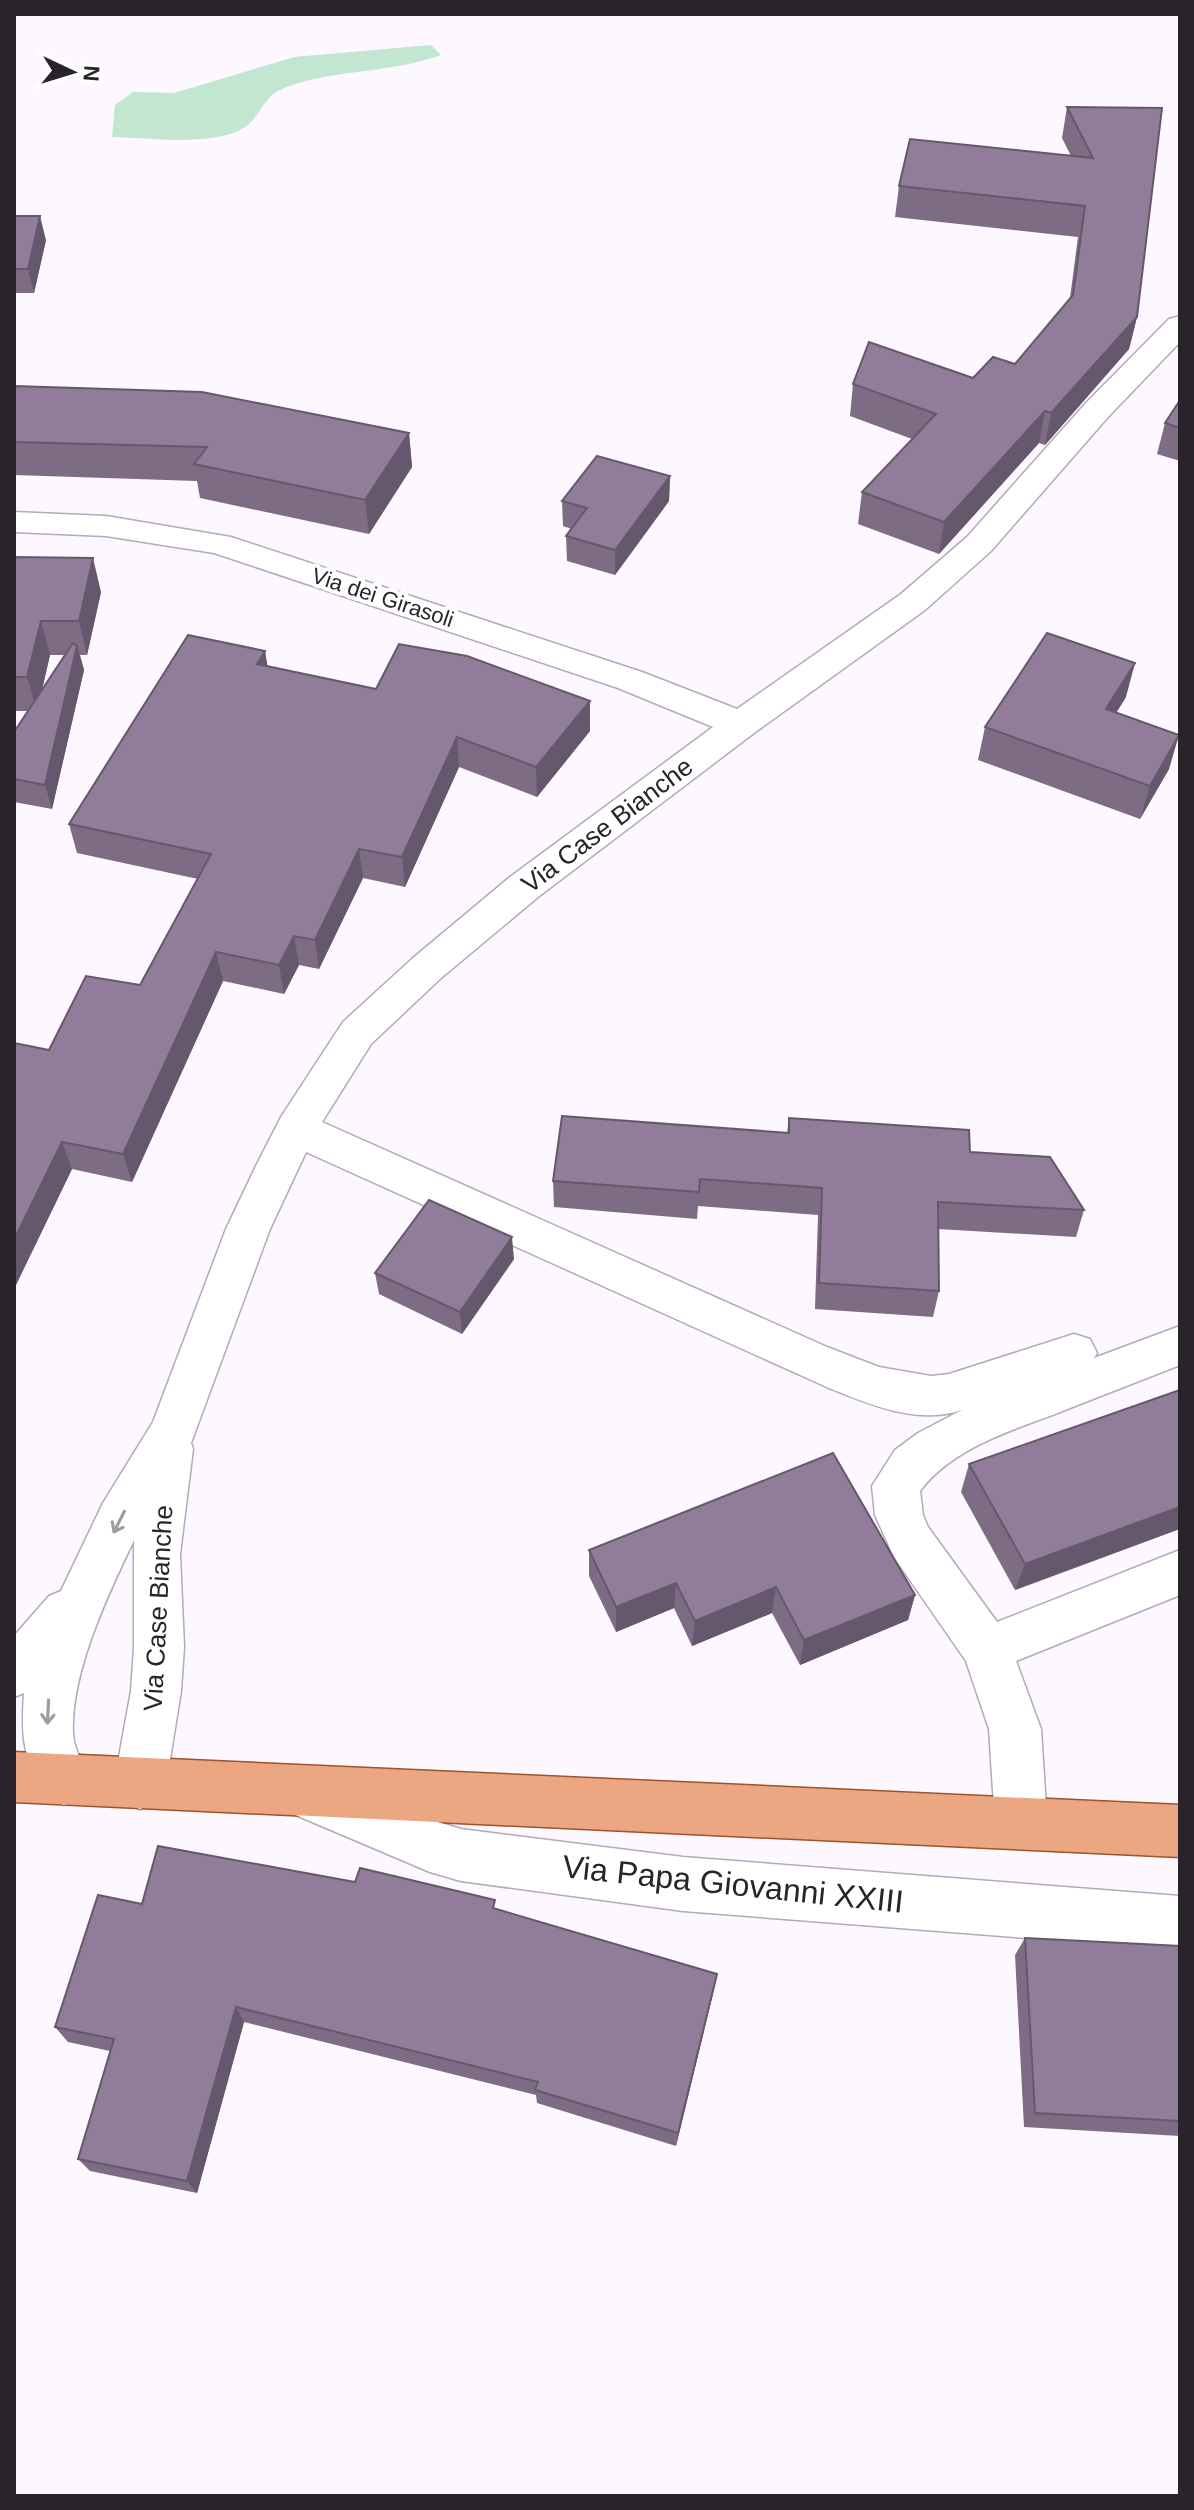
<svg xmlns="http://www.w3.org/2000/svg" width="1194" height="2510" font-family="Arial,sans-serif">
<rect width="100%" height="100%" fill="#fdf8ff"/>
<path fill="#c2e6cf" d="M431,45L441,55C392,74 322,69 278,91C264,98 258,119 245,127C216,147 148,138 112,137L115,105L133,92L174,93L294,57Z"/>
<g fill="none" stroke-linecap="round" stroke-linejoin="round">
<defs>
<g id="minor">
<path d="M1180,316V342L1108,417L991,551L925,610L754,733L538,897L441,978L371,1044L322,1122L827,1347L879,1367L931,1376L949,1374L1074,1334L1090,1339L1097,1353L1094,1358L1180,1326V1365C1142,1380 1103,1395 1065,1410C1015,1430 954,1446 920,1491L923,1515L928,1527L997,1622L1180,1550V1595L1016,1661L1041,1729L1047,1822L1040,1840L1021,1848L1002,1840L995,1822L989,1729L966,1661L894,1557L875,1515L872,1486L895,1450L918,1433L962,1410C917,1425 871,1405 829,1388L306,1152L270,1229L191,1443L193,1449L180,1554L184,1647L181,1691L166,1784L158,1802L140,1809L122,1802L114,1784L131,1691L134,1647V1540C108,1594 70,1674 73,1734C74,1750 84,1765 90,1780L82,1798L64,1805L46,1798C23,1755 21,1740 24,1693L14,1697V1636L49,1596L61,1591L103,1503L153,1422L226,1229L257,1164L281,1117L343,1022L413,958L510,877L713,727L618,688L214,553L106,536L14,532V512L106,516L231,537L642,672L737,709L901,594L967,537L1086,403L1169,319Z"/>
<path d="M309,1770L431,1820L461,1829L683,1857L1180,1896V1950L683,1911L461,1881L430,1872L291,1813L283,1795L291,1777Z"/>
</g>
<path id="major" d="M14,1752L1180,1805V1857L14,1802Z"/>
</defs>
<use href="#minor" stroke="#b3a9b8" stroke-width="3"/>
<use href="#major" stroke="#9e532d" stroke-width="3"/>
<use href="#minor" fill="#fff" fill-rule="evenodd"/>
<use href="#major" fill="#eba782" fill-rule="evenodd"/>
</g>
<g fill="#7d6c84" fill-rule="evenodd">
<path d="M1067,107L1162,108L1137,317L1129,349L1045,445L1039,443L939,554L858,524L862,492L912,439L850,416L853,384L973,378L1015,364L1070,298L1078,237L895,217L899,186L1071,156L1062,138Z"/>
<path d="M14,216L46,240L34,293H14Z"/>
<path d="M14,386L409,433L412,467L369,534L200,498L197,481L14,475Z"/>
<path d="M1180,400V461L1157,454L1165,423Z"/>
<path d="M670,476L669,501L615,575L567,561L566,536L572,529L563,526L562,501Z"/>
<path d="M14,557L101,592L87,655H80L84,670L52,809L14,802V732L28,711H14ZM50,655H65L42,690Z"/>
<path d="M265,651L267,666L376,689L590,701V731L537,797L459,767L405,887L363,878L319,969L299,965L284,994L223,981L132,1182L72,1169L14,1289V1043L49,1050L140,985L198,879L77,853L69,824Z"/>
<path d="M1126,697L1116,713L1169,769L1140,819L978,760L985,727Z"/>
<path d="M789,1118L970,1152L1084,1210L1076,1237L938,1229L939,1291L933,1317L815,1309L818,1215L698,1206L697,1219L554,1207L553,1181L787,1133Z"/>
<path d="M514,1259L462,1334L379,1294L375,1273Z"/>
<path d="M1180,1390L1015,1590L961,1492L969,1464Z"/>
<path d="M589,1550L915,1595L908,1620L800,1665L772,1613L692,1646L674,1608L616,1632L589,1576Z"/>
<path d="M496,1909L717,1974L714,1989L676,2146L537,2103L536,2095L244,2022L197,2193L90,2171L78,2159L110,2051L68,2042L55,2027Z"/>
<path d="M1025,1938L1180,1946V2136L1024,2127L1015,1955Z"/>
</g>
<g fill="#66586c">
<path d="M40,216L46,240L34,293L28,269Z"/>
<path d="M1137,317L1129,349L1045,445L1051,413Z"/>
<path d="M1045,411L1039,443L939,554L944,522Z"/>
<path d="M409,433L412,467L369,534L365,500Z"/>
<path d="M670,476L669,501L615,575V550Z"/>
<path d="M93,558L101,592L87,655L79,621Z"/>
<path d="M41,621L50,655L37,711L27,677Z"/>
<path d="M77,646L84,670L52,809L45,785Z"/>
<path d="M265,651L270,681L257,664Z"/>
<path d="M1135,663L1126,697L1097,743L1106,709Z"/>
<path d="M590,701V731L537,797L536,767Z"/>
<path d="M1179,735L1169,769L1140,819L1150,786Z"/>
<path d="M457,737L459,767L405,887L402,857Z"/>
<path d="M359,849L363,878L319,969L315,940Z"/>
<path d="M294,936L299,965L284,994L279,965Z"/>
<path d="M216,952L223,981L132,1182L123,1154Z"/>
<path d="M62,1142L72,1169L14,1289V1240Z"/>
<path d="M512,1237L514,1259L462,1334L460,1312Z"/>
<path d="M1180,1507V1529L1015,1590L1025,1564Z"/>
<path d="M676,1583L674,1608L616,1632V1607Z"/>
<path d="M776,1587L772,1613L692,1646L695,1621Z"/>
<path d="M915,1595L908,1620L800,1665L804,1640Z"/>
<path d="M717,1974L714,1989L676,2146L678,2133Z"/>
<path d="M236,2007L244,2022L197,2193L187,2181Z"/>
</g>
<g fill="#917d9a" stroke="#66586c" stroke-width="2">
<path d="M1067,107L1162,108L1137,317L1051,413L1045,411L944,522L862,492L936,414L853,384L869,342L973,378L993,357L1015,364L1073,295L1085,206L899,186L910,139L1093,158Z"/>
<path d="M14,216H40L28,269H14Z"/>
<path d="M14,386L202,392L409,433L365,500L194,464L207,447L14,442Z"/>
<path d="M1180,400V428L1165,423Z"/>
<path d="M597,456L670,476L615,550L566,536L587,508L562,501Z"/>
<path d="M14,557L93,558L79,621H41L27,677H14Z"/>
<path d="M1047,633L1135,663L1106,709L1179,735L1150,786L985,727Z"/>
<path d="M188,635L265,651L257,664L376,689L399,644L467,656L590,701L536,767L457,737L402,857L359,849L315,940L294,936L279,965L216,952L123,1154L62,1142L14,1240V1043L49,1050L86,976L140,985L211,854L69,824Z"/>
<path d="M73,643L77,646L45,785L14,779V732Z"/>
<path d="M562,1116L789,1133V1118L969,1130L970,1152L1050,1157L1084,1210L938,1202L939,1291L819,1283L822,1188L700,1179L699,1192L553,1181Z"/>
<path d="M429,1200L512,1237L460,1312L375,1273Z"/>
<path d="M1180,1390V1507L1025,1564L969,1464Z"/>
<path d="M833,1453L915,1595L804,1640L776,1587L695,1621L676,1583L616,1607L589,1550Z"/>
<path d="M158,1846L355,1882L360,1868L495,1900L493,1908L717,1974L678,2133L535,2090L538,2082L236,2007L187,2181L78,2159L114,2039L55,2027L98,1895L142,1904Z"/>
<path d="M1025,1938L1180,1946V2121L1035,2113Z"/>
</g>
<defs><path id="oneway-shaft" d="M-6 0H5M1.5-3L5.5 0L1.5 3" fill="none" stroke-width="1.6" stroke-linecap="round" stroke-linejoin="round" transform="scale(2)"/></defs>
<g stroke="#9e9c9f">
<use href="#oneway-shaft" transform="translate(119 1522) rotate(117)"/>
<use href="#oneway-shaft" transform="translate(48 1712) rotate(93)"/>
</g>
<g text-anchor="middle" stroke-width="8" stroke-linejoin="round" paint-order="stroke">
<g font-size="22" fill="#28242a" stroke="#fff">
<text transform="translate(383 597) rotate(18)" y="8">Via dei Girasoli</text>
</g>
<g font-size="26" fill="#28242a" stroke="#fff">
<text transform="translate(607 825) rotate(-37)" y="9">Via Case Bianche</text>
<text transform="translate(158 1608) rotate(-87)" y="9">Via Case Bianche</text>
</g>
<g font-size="32" fill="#28242a" stroke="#fff">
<text transform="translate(733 1884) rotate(6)" y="11">Via Papa Giovanni XXIII</text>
</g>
</g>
<rect width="1194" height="2510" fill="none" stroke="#28242a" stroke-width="32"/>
<g transform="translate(72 72) rotate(94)" stroke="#ffffff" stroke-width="6" paint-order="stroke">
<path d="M0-6L14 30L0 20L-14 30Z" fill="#28242a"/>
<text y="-12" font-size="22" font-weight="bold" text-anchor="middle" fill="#28242a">N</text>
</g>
</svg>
